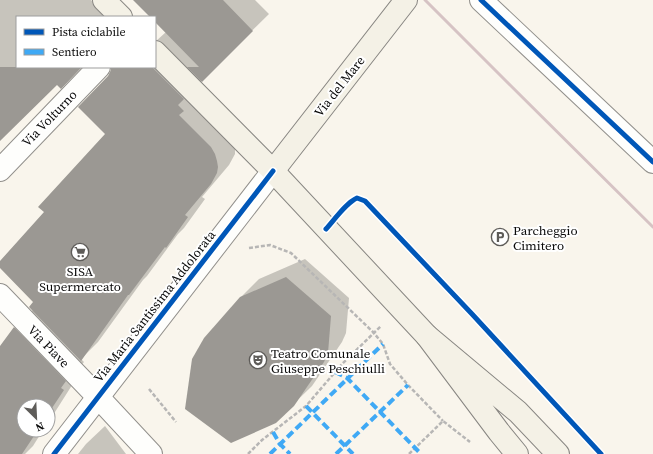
<svg xmlns="http://www.w3.org/2000/svg" width="653" height="454" font-family="'Source Serif 4',serif">
<rect width="100%" height="100%" fill="#f9f5ec"/>
<g fill="#0003">
<path d="M0,0H91L107,17H17V67H81L57,84L0,140Z"/>
<path d="M135,0H255L269,14L195,87L233,136L235,149V154L229,165L202,197L205,199L184,228L178,234L147,276L143,280L98,342L81,359L84,362L79,368L81,371L48,423V406H24V430H43L33,446L25,454H0V348L15,328L33,310L34,302L0,267V263L45,212L106,134L109,76L112,67H155V42L166,32L155,21V17H151Z"/>
<path d="M305,259L349,298L346,333L342,342L312,386L275,422L240,298L259,279Z"/>
<path d="M105,426L126,454H78L86,444Z"/>
</g>
<g fill="#9b9893">
<path d="M133,0H223L253,31L202,82L187,67H199L155,22V17H150Z"/>
<path d="M0,67H82L61,89L57,85L0,141Z"/>
<path d="M111,67H152L184,99L178,105L184,111L179,115L211,147L215,154L217,161L218,167L217,173L211,184L185,215L188,217L166,248L165,247L129,295H128L81,361L29,307L33,302L0,268V261L44,212L38,207L105,134L78,107L108,76L111,70Z"/>
<path d="M286,277L331,316L328,353L324,362L294,406L276,423L231,443L185,409L192,359L204,338L240,297Z"/>
<path d="M14,327L66,381L61,388L64,390L48,414V406H24V430H38L22,454H0V346Z"/>
</g>
<g fill="none" stroke-linecap="round" stroke-linejoin="round">
<defs>
<g id="minor">
<path d="M481,0L653,162"/>
<path d="M0,170L99,67"/>
<path d="M0,295L98,397L151,454"/>
</g>
<path id="tertiary" d="M54,454L273,171"/>
<g id="secondary">
<path d="M104,0L121,17"/>
<path d="M155,52L273,171L427,336"/>
<path d="M273,171L406,0"/>
<path d="M517,454L499,432L427,336L518,412L558,454"/>
</g>
</defs>
<use href="#minor" stroke="#92908c" stroke-width="24"/>
<use href="#tertiary" stroke="#92908c" stroke-width="24"/>
<use href="#secondary" stroke="#888682" stroke-width="24"/>
<g stroke="#b7b6b5" stroke-width="2.5" stroke-dasharray="4 2" stroke-linecap="butt">
<path d="M249,248L270,245L291,253L373,332L383,344L390,364L408,385L443,421"/>
<path d="M149,389L176,422"/>
<path d="M248,454L262,440L306,406L342,364L381,326"/>
<path d="M409,454L443,421L470,442"/>
</g>
<use href="#minor" stroke="#fefefc" stroke-width="22"/>
<use href="#tertiary" stroke="#fefefc" stroke-width="22"/>
<use href="#secondary" stroke="#f4f1e6" stroke-width="22"/>
<path stroke="#d6c3c4" stroke-width="3" d="M425,0L507,82L653,227"/>
<g stroke="#3fa9f5" stroke-width="4" stroke-dasharray="8 4" stroke-linecap="butt">
<path d="M335,372L347,378L421,454"/>
<path d="M306,406L353,454"/>
<path d="M273,432L280,444L290,454"/>
<path d="M270,454L383,344"/>
<path d="M336,454L408,385"/>
</g>
<defs>
<g id="cycleway">
<path d="M481,0L653,162"/>
<path d="M326,229C335,219 346,203 357,198L365,201L472,314L601,454"/>
<path d="M54,454L273,171"/>
</g>
</defs>
<use href="#cycleway" stroke="#fff" stroke-width="8"/>
<use href="#cycleway" stroke="#0057b8" stroke-width="5"/>
</g>
<defs>
<symbol id="parking-ring" viewBox="-11 -11 22 22"><circle r="9.5" fill="#fff" stroke="#5e5c59" stroke-width="1.5"/><path d="M-3.5-5.5H1a3.5 3.5 0 0 1 0 7H-1V5.5H-3.5ZM-1-3.4V-.6H.8a1.4 1.4 0 0 0 0-2.8Z" fill="#5e5c59"/></symbol>
<symbol id="supermarket-ring" viewBox="-11 -11 22 22"><circle r="9.5" fill="#fff" stroke="#5e5c59" stroke-width="1.5"/><path d="M-6-5.5h2.5l.6 2H6L4.5 2H-2.5L-4.4-4H-6ZM-1.5 3.2a1.3 1.3 0 1 0 .1 0ZM3 3.2a1.3 1.3 0 1 0 .1 0Z" fill="#5e5c59"/></symbol>
<symbol id="theatre-ring" viewBox="-11 -11 22 22"><circle r="9.5" fill="#fff" stroke="#5e5c59" stroke-width="1.5"/><path d="M-5-5.5Q0-4 5-5.5V0Q5 5 0 6Q-5 5-5 0ZM-3.3-2.5H-1v1.5H-3.3ZM1-2.5H3.3v1.5H1ZM-2.8 1Q0 5.5 2.8 1Z" fill="#5e5c59"/></symbol>
</defs>
<g fill-rule="evenodd">
<use href="#parking-ring" x="490" y="227" width="20" height="20"/>
<use href="#supermarket-ring" x="70" y="242" width="20" height="20"/>
<use href="#theatre-ring" x="248" y="350" width="20" height="20"/>
</g>
<g text-anchor="middle" stroke-width="4" stroke-linejoin="round" paint-order="stroke">
<g font-size="13" fill="#0a0a0a" stroke="#fff">
<text transform="translate(339 86) rotate(-52)" y="5">Via del Mare</text>
<text transform="translate(49 118) rotate(-46)" y="5">Via Volturno</text>
<text transform="translate(154 306) rotate(-52)" y="5">Via Maria Santissima Addolorata</text>
<text transform="translate(49 346) rotate(46)" y="5">Via Piave</text>
</g>
<g font-size="13" fill="#0a0a0a" stroke="#fff" text-anchor="start">
<text x="513" y="235">Parcheggio<tspan x="513" dy="15">Cimitero</tspan></text>
<text x="80" y="276" text-anchor="middle">SISA<tspan x="80" dy="15">Supermercato</tspan></text>
<text x="271" y="358">Teatro Comunale<tspan x="271" dy="15">Giuseppe Peschiulli</tspan></text>
</g>
</g>
<rect x="16" y="16" width="140" height="52" fill="#ffffff" stroke="#9d9d9d"/>
<rect x="24" y="29" width="20" height="6" fill="#0057b8" stroke="#9d9d9d"/>
<text x="52" y="36" font-size="12" fill="#0a0a0a">Pista ciclabile</text>
<rect x="24" y="49" width="20" height="6" fill="#3fa9f5" stroke="#9d9d9d"/>
<text x="52" y="56" font-size="12" fill="#0a0a0a">Sentiero</text>
<g transform="translate(36 418) rotate(156)"><circle r="19" fill="#ffffff" stroke="#9d9d9d"/>
<path d="M0-3L7 15L0 10L-7 15Z" fill="#5e5c59"/>
<text y="-6" font-size="11" font-weight="bold" text-anchor="middle" fill="#0a0a0a">N</text>
</g>
</svg>
